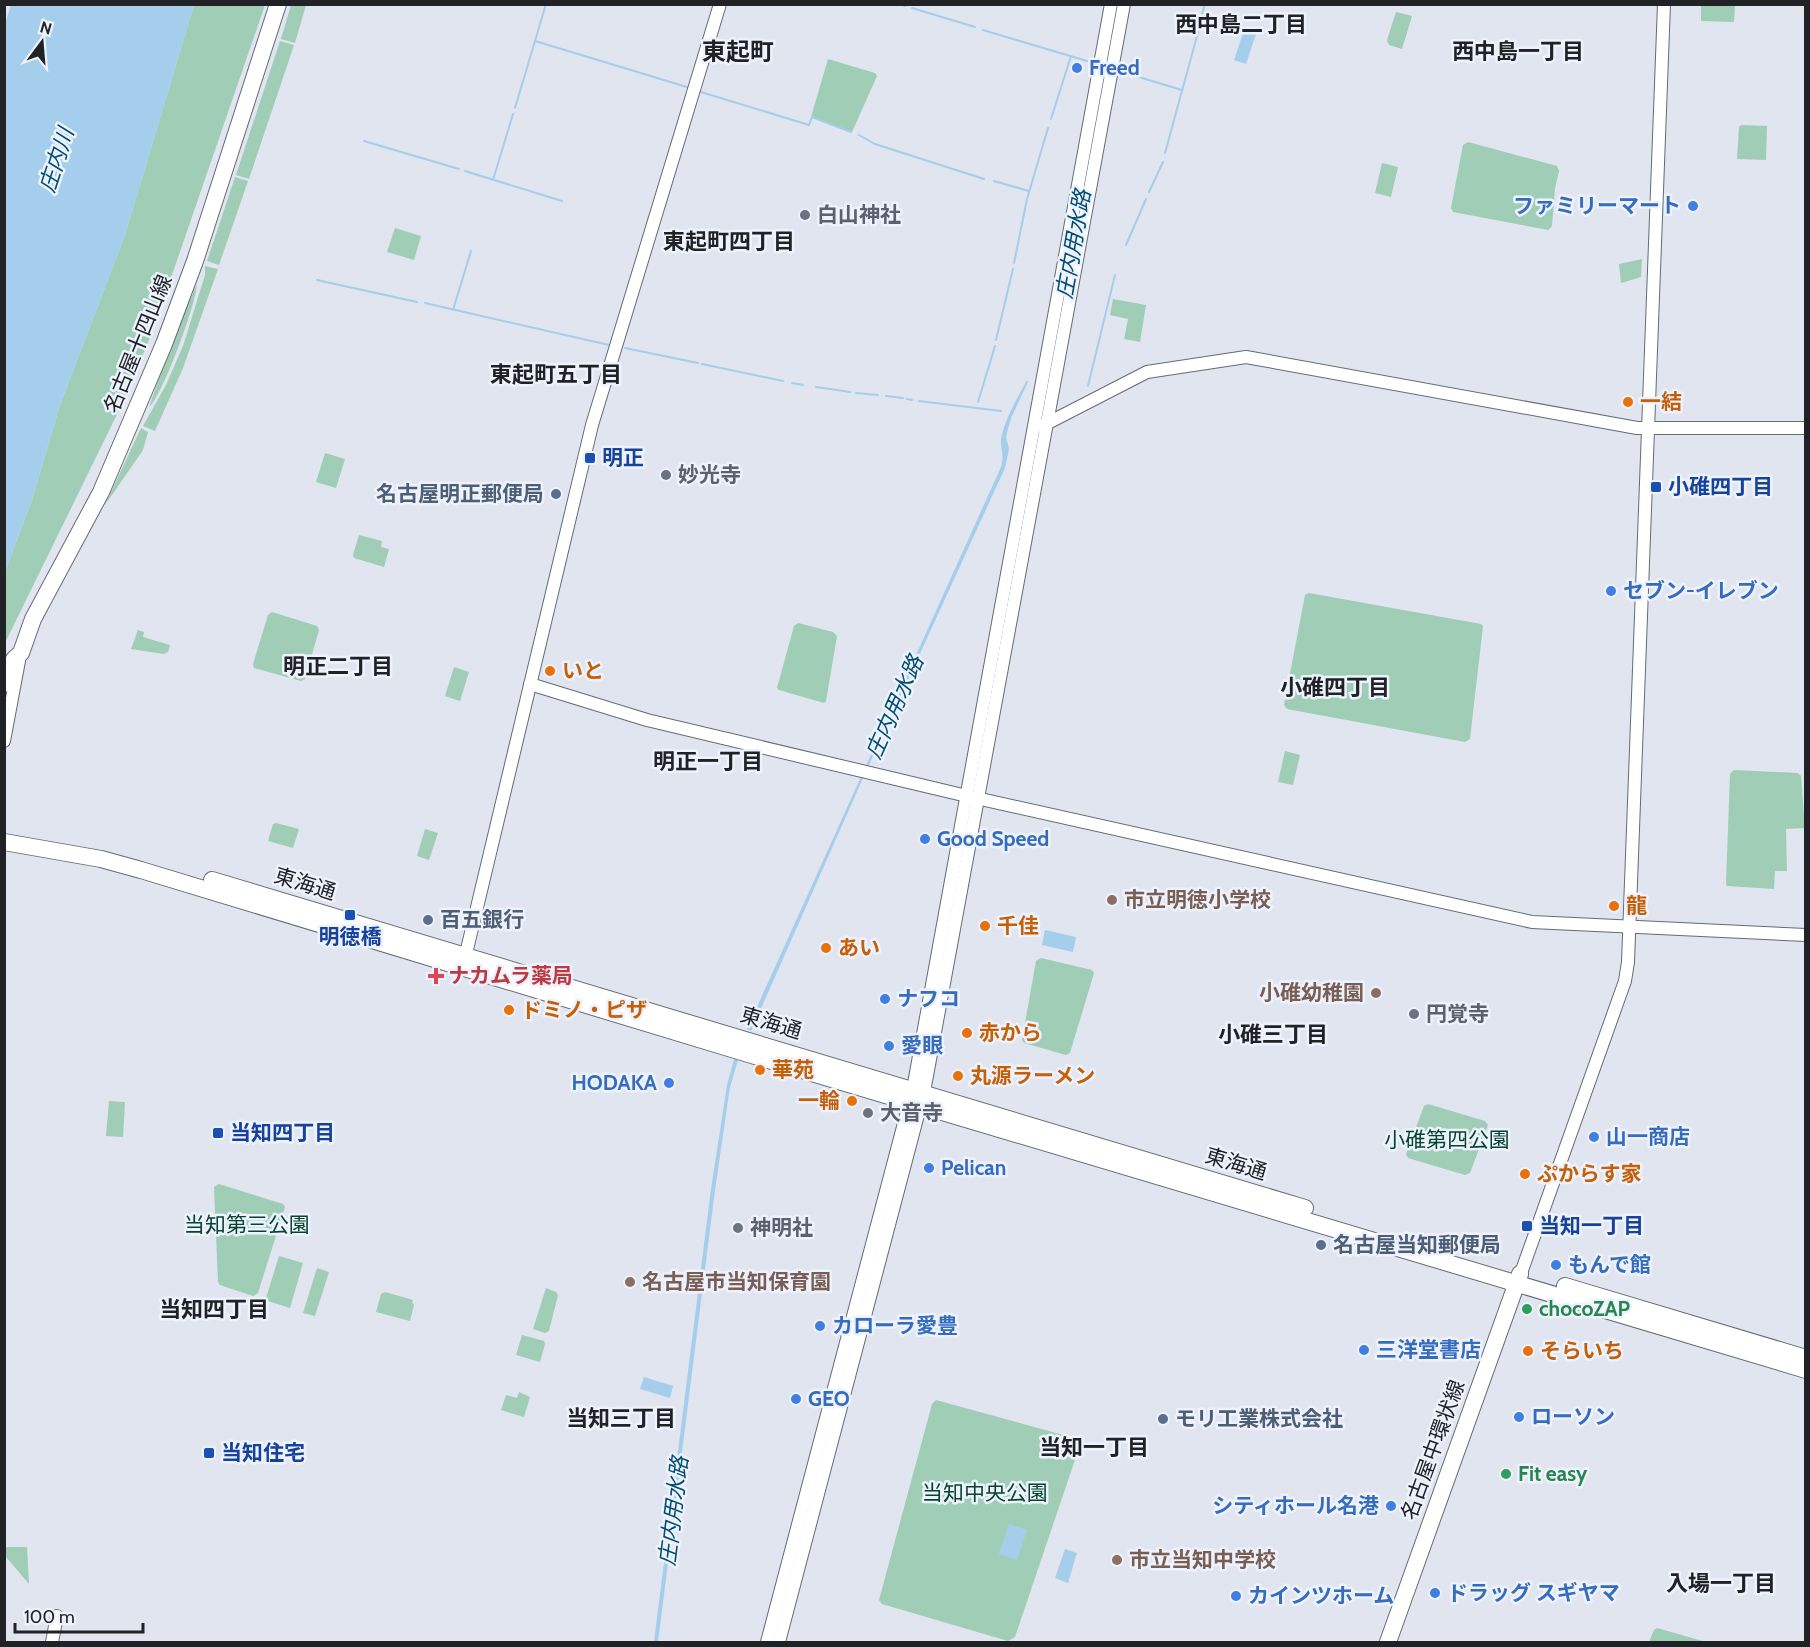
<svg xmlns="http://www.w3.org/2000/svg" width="1810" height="1647" font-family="Cabin,'Noto Sans JP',sans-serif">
<rect width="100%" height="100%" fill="#e0e5ef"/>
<g fill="#a0cdb6">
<path d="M194,5H265L153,330L126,396L5,643V572L32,500L60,405L125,235Z"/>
<path d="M291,5H306L295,43L281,39Z"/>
<path d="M1701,5H1735L1734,22L1701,21Z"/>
<path d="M1396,12L1412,16L1402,49L1389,45L1387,40Z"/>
<path d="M280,41L294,45L249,179L236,175Z"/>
<path d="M828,59L875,73L877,76L852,132L811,117Z"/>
<path d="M1741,125L1767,126L1766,160L1737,159L1739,127Z"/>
<path d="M1468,142L1557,166L1559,171L1555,188L1552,226L1548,230L1453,212L1451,208L1463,145Z"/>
<path d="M1382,163L1398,167L1391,197L1375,193Z"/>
<path d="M235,177L248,181L219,265L207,261Z"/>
<path d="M395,228L421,236L414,260L387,252Z"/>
<path d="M1642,259L1641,277L1621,283L1619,264Z"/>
<path d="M205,266L218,269L183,368L155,431L143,426L166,385L183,346L205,275Z"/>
<path d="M197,284C196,304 163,394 149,407L171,344Z"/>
<path d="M1113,299L1146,305L1140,342L1124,339L1128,319L1110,315Z"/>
<path d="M141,428L148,432L143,450L105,505Z"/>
<path d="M325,453L345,459L336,488L316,482Z"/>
<path d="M359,535L382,541L381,547L389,549L384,567L354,558L353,555Z"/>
<path d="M1309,593L1481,624L1483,626L1470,739L1465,742L1287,709L1284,705L1305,595Z"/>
<path d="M272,612L317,626L319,630L305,679L301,681L254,668L253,664L268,615Z"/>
<path d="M798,623L833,632L837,636L826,701L824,703L779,690L777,688L794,626Z"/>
<path d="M138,630L144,632L143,637L170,645L168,652L164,654L131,649Z"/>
<path d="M454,667L469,672L460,701L445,696Z"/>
<path d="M1285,751L1300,755L1293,785L1278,782Z"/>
<path d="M1734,770L1798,773L1801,776L1805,828L1786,829L1787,871H1775L1774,889L1727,886L1726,884L1730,774Z"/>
<path d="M276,823L299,829L293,848L268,841L273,824Z"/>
<path d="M425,829L438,833L429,860L417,856Z"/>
<path d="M1041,958L1092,970L1094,973L1070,1053L1066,1055L1024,1043L1022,1040L1036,961Z"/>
<path d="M109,1101L125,1102L123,1137L106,1136Z"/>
<path d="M1428,1104L1485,1121L1488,1125L1470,1173L1465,1175L1408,1158L1406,1154L1424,1106Z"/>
<path d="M219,1184L283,1204L285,1207L258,1293L253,1296L220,1285L218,1282L214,1187Z"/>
<path d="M279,1256L303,1263L290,1308L268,1301L266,1298Z"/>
<path d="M317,1268L329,1272L315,1316L303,1313Z"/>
<path d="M546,1288L556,1292L558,1295L549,1331L545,1333L533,1329Z"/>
<path d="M385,1292L413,1300L412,1302L414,1305L410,1321L376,1312L381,1294Z"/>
<path d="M522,1335L544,1341L545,1344L540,1362L516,1355Z"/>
<path d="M519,1392L530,1397L524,1417L501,1410L506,1395L517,1398Z"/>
<path d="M936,1400L1078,1439L1081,1442L1015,1637L1008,1641L882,1604L879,1600L932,1404Z"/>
<path d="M6,1547H27L29,1584L6,1557Z"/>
<path d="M1657,1628L1706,1642H1649L1654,1630Z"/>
</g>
<g fill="#a4ceeb">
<path d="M11,5H194L125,235L60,405L32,500L5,572L4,27Z"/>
<path d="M1244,30L1256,34L1246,64L1234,60Z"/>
<path d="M1027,380L1028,382L1011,418L1006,437L1009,449L1005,468L863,778L751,1031L747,1029L1001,467C1005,455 1000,449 1001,439C1005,418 1017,399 1027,380Z"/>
<path d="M1045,930L1076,937L1073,952L1042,945Z"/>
<path d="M734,1059L738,1060L730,1087L715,1190L658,1642H654L711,1189L727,1085Z"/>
<path d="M644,1377L673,1386L670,1398L640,1389Z"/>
<path d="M1009,1524L1027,1530L1017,1560L999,1554Z"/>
<path d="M1065,1549L1077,1553L1068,1583L1055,1578Z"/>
</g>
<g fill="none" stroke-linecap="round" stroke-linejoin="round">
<g stroke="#a4ceeb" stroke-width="2">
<path d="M900,4L905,6"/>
<path d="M912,8L975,27"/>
<path d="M1201,18L1205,4"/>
<path d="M983,30L1087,61"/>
<path d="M535,41L687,87"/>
<path d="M1125,73L1182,90"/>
<path d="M701,92L809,125L812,117L851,132"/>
<path d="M515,108L546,4"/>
<path d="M1051,119L1071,56"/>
<path d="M859,135L875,144L984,179"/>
<path d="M364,141L459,169"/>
<path d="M1165,153L1200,25"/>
<path d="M465,171L562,201"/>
<path d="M493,180L513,114"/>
<path d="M994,181L1029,191"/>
<path d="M1149,192L1163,162"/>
<path d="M1126,245L1146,199"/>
<path d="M1014,263L1027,199L1048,128"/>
<path d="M317,280L417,302"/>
<path d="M425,303L609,345"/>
<path d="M453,310L471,251"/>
<path d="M996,340L1013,269"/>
<path d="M625,348L698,363"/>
<path d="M1054,351L1081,204"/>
<path d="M702,364L783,381"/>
<path d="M792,383L803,385"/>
<path d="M1088,386L1115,275"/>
<path d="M816,387L850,392"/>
<path d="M856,393L878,395"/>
<path d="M886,396L903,398"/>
<path d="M907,399L912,400"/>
<path d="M919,401L1001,411"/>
<path d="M978,402L995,346"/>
</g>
<defs>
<g id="tertiary">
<path d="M1042,426L1147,372L1246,357L1637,428H1806"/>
<path d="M530,684L647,720L967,796L1532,922L1806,935"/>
<path d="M4,741L19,661"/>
<path d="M464,962L592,425L720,4"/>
<path d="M1521,1273L1625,981L1628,962L1664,4"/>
<path d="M52,1642L57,1616"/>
<path d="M767,1642L913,1089L1111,4"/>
<path d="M779,1642L924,1092L1124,4"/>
</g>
<g id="primary">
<path d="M4,684L14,659L21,653L33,619L101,492L164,344L195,261L278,4"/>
<path d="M4,842L101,859L141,870L745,1053L1806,1370"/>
<path d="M212,880L1305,1208"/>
<path d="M1565,1286L1806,1358"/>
<path d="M1388,1642L1520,1274"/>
</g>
</defs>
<use href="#tertiary" stroke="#666a73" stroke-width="14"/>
<use href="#primary" stroke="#666a73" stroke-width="18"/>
<use href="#tertiary" stroke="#fff" stroke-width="12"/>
<use href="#primary" stroke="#fff" stroke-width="16"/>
</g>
<g fill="#3f7fe0" stroke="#edf2fd" stroke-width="2">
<circle cx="1077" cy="68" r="6"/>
<circle cx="1693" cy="206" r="6"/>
<circle cx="1611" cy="591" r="6"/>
<circle cx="925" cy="839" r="6"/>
<circle cx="885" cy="999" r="6"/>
<circle cx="889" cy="1046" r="6"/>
<circle cx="669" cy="1083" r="6"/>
<circle cx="1594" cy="1137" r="6"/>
<circle cx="929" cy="1168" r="6"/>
<circle cx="1556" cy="1265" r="6"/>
<circle cx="820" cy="1326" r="6"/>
<circle cx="1364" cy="1350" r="6"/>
<circle cx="796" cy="1399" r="6"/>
<circle cx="1519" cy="1417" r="6"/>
<circle cx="1391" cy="1506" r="6"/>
<circle cx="1435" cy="1593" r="6"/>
<circle cx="1236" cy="1596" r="6"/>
</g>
<g fill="#6b7280" stroke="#edf2fd" stroke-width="2">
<circle cx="805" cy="215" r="6"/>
<circle cx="666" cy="475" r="6"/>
<circle cx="1414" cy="1014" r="6"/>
<circle cx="868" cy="1113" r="6"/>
<circle cx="738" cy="1228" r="6"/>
</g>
<g fill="#e8710a" stroke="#edf2fd" stroke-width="2">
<circle cx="1628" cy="402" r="6"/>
<circle cx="550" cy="671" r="6"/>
<circle cx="1614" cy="906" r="6"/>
<circle cx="985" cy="926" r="6"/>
<circle cx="826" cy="948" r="6"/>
<circle cx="509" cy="1010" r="6"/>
<circle cx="967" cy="1033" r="6"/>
<circle cx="760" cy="1070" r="6"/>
<circle cx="958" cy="1076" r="6"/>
<circle cx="852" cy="1101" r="6"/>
<circle cx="1525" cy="1174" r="6"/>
<circle cx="1528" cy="1351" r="6"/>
</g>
<g fill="#1a4fb4" stroke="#edf2fd" stroke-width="2">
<rect x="584" y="452" width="12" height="12" rx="3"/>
<rect x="1650" y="481" width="12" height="12" rx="3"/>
<rect x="344" y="909" width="12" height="12" rx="3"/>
<rect x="212" y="1127" width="12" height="12" rx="3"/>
<rect x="1521" y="1220" width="12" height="12" rx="3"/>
<rect x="203" y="1447" width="12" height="12" rx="3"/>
</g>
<g fill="#5c6f8a" stroke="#edf2fd" stroke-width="2">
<circle cx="556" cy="494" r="6"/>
<circle cx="428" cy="920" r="6"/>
<circle cx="1321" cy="1245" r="6"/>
<circle cx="1163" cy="1419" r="6"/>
</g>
<g fill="#8d6e63" stroke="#edf2fd" stroke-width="2">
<circle cx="1112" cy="900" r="6"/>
<circle cx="1376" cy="993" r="6"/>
<circle cx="630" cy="1282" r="6"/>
<circle cx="1117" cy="1560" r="6"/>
</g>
<path fill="#e0444e" stroke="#edf2fd" stroke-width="2" d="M433 967h6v6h6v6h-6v6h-6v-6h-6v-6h6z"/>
<g fill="#2e9e5b" stroke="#edf2fd" stroke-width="2">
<circle cx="1527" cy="1309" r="6"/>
<circle cx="1506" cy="1474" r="6"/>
</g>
<g text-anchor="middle" stroke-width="5" stroke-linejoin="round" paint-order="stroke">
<g font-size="21" font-weight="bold" fill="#366cbe" stroke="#edf2fd" text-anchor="start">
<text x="1089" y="75">Freed</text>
<text x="1681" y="213" text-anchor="end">ファミリーマート</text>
<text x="1623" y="598">セブン-イレブン</text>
<text x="937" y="846">Good Speed</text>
<text x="897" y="1006">ナフコ</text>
<text x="901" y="1053">愛眼</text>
<text x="657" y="1090" text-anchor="end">HODAKA</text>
<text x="1606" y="1144">山一商店</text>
<text x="941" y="1175">Pelican</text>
<text x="1568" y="1272">もんで館</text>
<text x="832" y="1333">カローラ愛豊</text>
<text x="1376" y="1357">三洋堂書店</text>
<text x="808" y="1406">GEO</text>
<text x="1531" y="1424">ローソン</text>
<text x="1379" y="1513" text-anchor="end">シティホール名港</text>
<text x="1447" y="1600">ドラッグ スギヤマ</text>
<text x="1248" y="1603">カインツホーム</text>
</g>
<g font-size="21" font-weight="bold" fill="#5b616d" stroke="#edf2fd" text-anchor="start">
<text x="817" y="222">白山神社</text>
<text x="678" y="482">妙光寺</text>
<text x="1426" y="1021">円覚寺</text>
<text x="880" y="1120">大音寺</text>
<text x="750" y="1235">神明社</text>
</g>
<g font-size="21" fill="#202226" stroke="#edf2fd">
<text transform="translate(138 344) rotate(-68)" y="7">名古屋十四山線</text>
<text transform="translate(305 884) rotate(17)" y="7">東海通</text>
<text transform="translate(771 1023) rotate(17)" y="7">東海通</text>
<text transform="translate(1236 1164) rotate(17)" y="7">東海通</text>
<text transform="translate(1433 1450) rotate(-70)" y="7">名古屋中環状線</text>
</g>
<g font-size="21" font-weight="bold" fill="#c56008" stroke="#edf2fd" text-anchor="start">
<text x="1640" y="409">一結</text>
<text x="562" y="678">いと</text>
<text x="1626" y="913">龍</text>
<text x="997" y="933">千佳</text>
<text x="838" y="955">あい</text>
<text x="521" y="1017">ドミノ・ピザ</text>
<text x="979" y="1040">赤から</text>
<text x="772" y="1077">華苑</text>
<text x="970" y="1083">丸源ラーメン</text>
<text x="840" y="1108" text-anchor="end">一輪</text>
<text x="1537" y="1181">ぷからす家</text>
<text x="1540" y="1358">そらいち</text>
</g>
<g font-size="21" font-weight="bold" fill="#164399" stroke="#edf2fd" text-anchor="start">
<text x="602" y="465">明正</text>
<text x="1668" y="494">小碓四丁目</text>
<text x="350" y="944" text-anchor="middle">明徳橋</text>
<text x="230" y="1140">当知四丁目</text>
<text x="1539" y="1233">当知一丁目</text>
<text x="221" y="1460">当知住宅</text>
</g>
<g font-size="21" font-weight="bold" fill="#4e5e75" stroke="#edf2fd" text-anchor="start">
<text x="544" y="501" text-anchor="end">名古屋明正郵便局</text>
<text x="440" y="927">百五銀行</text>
<text x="1333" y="1252">名古屋当知郵便局</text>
<text x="1175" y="1426">モリ工業株式会社</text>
</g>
<g font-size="21" font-weight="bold" fill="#785e54" stroke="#edf2fd" text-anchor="start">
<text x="1124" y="907">市立明徳小学校</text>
<text x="1364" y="1000" text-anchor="end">小碓幼稚園</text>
<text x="642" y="1289">名古屋市当知保育園</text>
<text x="1129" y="1567">市立当知中学校</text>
</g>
<g font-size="21" font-weight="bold" fill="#be3a42" stroke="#edf2fd" text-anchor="start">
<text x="448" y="983">ナカムラ薬局</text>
</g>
<g font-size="21" fill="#05442e" stroke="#edf2fd">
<text x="1447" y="1147">小碓第四公園</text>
<text x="247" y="1232">当知第三公園</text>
<text x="985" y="1500">当知中央公園</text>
</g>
<g font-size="21" font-weight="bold" fill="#27864d" stroke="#edf2fd" text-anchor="start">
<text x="1539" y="1316">chocoZAP</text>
<text x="1518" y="1481">Fit easy</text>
</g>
<g font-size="22" font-weight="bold" fill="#202226" stroke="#edf2fd">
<text x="1241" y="32">西中島二丁目</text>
<text x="1518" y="59">西中島一丁目</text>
<text x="729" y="249">東起町四丁目</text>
<text x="556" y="382">東起町五丁目</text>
<text x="338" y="674">明正二丁目</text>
<text x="1335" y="695">小碓四丁目</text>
<text x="708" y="769">明正一丁目</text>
<text x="1273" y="1042">小碓三丁目</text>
<text x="214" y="1317">当知四丁目</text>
<text x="621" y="1426">当知三丁目</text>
<text x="1094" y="1455">当知一丁目</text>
<text x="1721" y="1591">入場一丁目</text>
</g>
<g font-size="22" font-style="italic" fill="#004d72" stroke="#edf2fd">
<text transform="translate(56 160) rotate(-72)" y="8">庄内川</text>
<text transform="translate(1073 244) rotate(-80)" y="8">庄内用水路</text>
<text transform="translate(894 707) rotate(-66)" y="8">庄内用水路</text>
<text transform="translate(673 1511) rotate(-83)" y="8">庄内用水路</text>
</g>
<g font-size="24" font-weight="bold" fill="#202226" stroke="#edf2fd">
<text x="738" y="60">東起町</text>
</g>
</g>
<rect width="1810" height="1647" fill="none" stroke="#202226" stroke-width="12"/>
<g transform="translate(42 42) rotate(16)" stroke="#edf2fd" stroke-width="4.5" paint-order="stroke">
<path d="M0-4.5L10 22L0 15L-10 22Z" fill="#202226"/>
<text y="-9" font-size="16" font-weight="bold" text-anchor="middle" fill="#202226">N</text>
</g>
<path d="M15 1623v9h128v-9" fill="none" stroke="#202226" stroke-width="3"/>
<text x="24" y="1623" font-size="18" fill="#202226" stroke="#edf2fd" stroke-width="4.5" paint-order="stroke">100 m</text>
</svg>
